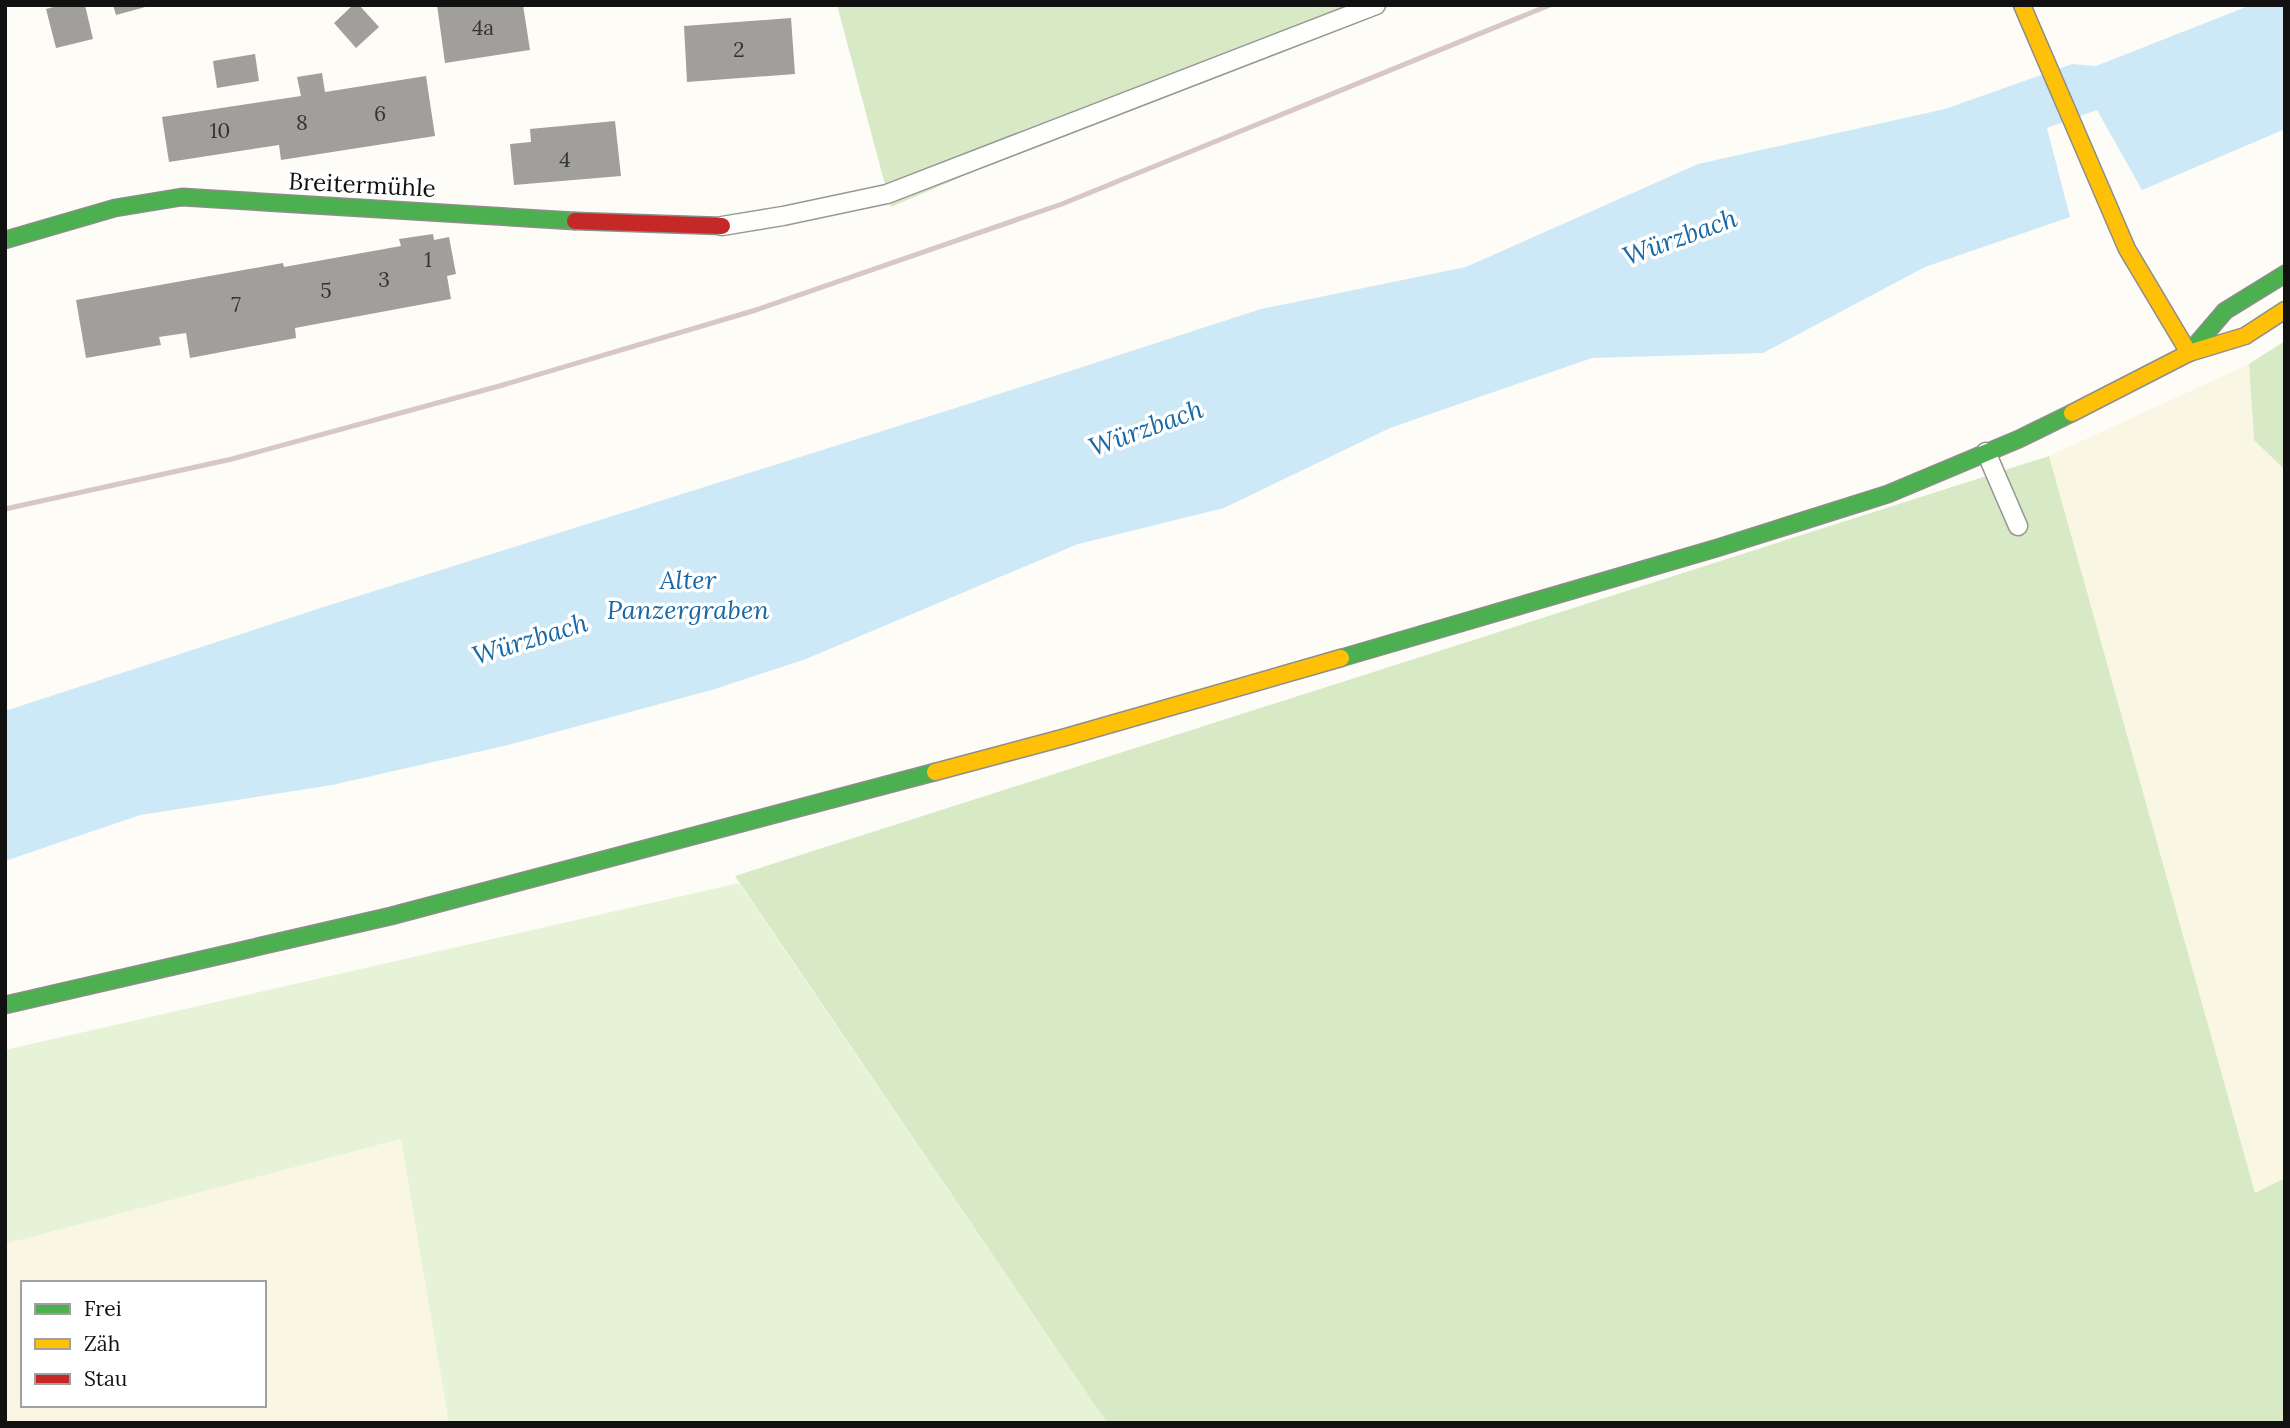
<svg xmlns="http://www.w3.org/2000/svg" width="2290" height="1428" font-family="Lora,serif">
<rect width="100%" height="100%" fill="#fdfcf7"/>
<g fill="#f9f7e4" fill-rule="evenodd">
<path d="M2249,364L2254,439L2285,470V1178L2255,1194L2049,456Z"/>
<path d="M402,1139L449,1423H5V1244ZM23,1283H264V1405H23Z"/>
</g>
<path fill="#e7f3d7" d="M739,883L1107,1423H449L401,1139L5,1244V1050Z"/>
<g fill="#d8eac5">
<path d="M837,5H1361L891,207Z"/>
<path d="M2285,341V470L2254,440L2249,364Z"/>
<path d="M2049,456L2255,1193L2285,1178V1423H1107L735,876Z"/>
</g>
<path fill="#cde8f7" d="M2251,5H2285V129L2142,190L2097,110L2047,128L2070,217L1925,267L1763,353L1592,358L1390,428L1224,508L1078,544L806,659L715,689L508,745L332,785L140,815L5,861V711L330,605L965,405L1261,309L1466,267L1698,164L1945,109L2072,64L2096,66Z"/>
<g fill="#a19f9c">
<path d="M61,5H85L93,39L56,48L46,9Z"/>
<path d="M113,5H149V6L116,15Z"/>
<path d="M353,5H359L379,27L356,48L334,23Z"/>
<path d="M437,5H523L530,50L445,63Z"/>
<path d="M791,18L795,74L687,82L684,26Z"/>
<path d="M255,54L259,81L217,88L213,61Z"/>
<path d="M322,73L325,92L426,76L435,136L281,160L279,145L169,162L162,117L301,96L297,77Z"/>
<path d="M615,121L621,176L514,185L510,144L531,142L530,129Z"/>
<path d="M433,234L434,240L449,237L456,274L447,276L451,299L295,328L296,338L190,358L186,333L159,337L161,345L86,358L76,300L283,263L284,267L401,246L399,239Z"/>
</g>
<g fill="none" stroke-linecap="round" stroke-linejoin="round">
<defs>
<g id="lane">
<path d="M722,226L783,216L887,194L1376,5"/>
<path d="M1986,452L2018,526"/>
</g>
<g id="fast">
<path d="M5,240L115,208L182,197L575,221"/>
<path d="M2189,353L2225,311L2285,274"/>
<path d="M1341,658L1717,548L1888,494L2019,439L2072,413"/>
<path d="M5,1005L391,916L935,772"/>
</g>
<g id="slow">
<path d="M2022,5L2127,249L2189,353"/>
<path d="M2072,413L2189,353L2245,336L2285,310"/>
<path d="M935,772L1066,737L1341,658"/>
</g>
<path id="jam" d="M575,221L722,226"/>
</defs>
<use href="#lane" stroke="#979795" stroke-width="21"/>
<use href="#fast" stroke="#8e8d8b" stroke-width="19"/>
<use href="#slow" stroke="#8e8d8b" stroke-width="19"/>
<use href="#jam" stroke="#8e8d8b" stroke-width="19"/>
<use href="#lane" stroke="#fffffe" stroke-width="18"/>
<use href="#fast" stroke="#4caf50" stroke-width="16"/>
<use href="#slow" stroke="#ffc107" stroke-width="16"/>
<use href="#jam" stroke="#c62828" stroke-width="16"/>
<path stroke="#d9c6c7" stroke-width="5" d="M5,509L232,459L503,385L756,310L1062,204L1550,5"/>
</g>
<g text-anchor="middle" stroke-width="7" stroke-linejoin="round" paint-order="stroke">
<g font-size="21" fill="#353434">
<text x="483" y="35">4a</text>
<text x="739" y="57">2</text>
<text x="380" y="121">6</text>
<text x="302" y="130">8</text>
<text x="220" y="138">10</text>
<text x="565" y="167">4</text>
<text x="428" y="267">1</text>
<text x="384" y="287">3</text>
<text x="326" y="298">5</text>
<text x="236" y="312">7</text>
</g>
<g font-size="24" fill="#111" stroke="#fff">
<text transform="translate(362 185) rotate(3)" y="8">Breitermühle</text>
</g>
<g font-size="26" font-style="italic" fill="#1768a6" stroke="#fff">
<text transform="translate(1680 237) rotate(-20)" y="9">Würzbach</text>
<text transform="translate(1146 428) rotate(-20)" y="9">Würzbach</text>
<text x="688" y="589">Alter<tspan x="688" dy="30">Panzergraben</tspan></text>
<text transform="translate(530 639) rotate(-17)" y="9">Würzbach</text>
</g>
</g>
<rect width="2290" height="1428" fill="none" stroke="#111111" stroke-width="14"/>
<rect x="21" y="1281" width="245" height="126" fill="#ffffff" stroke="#a0a0a0" stroke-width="2"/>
<rect x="35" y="1304" width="35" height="10" fill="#4caf50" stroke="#a0a0a0" stroke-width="2"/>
<text x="84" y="1316" font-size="21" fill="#111111">Frei</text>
<rect x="35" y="1339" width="35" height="10" fill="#ffc107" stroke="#a0a0a0" stroke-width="2"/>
<text x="84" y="1351" font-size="21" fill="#111111">Zäh</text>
<rect x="35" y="1374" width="35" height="10" fill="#c62828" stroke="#a0a0a0" stroke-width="2"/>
<text x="84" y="1386" font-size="21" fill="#111111">Stau</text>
</svg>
